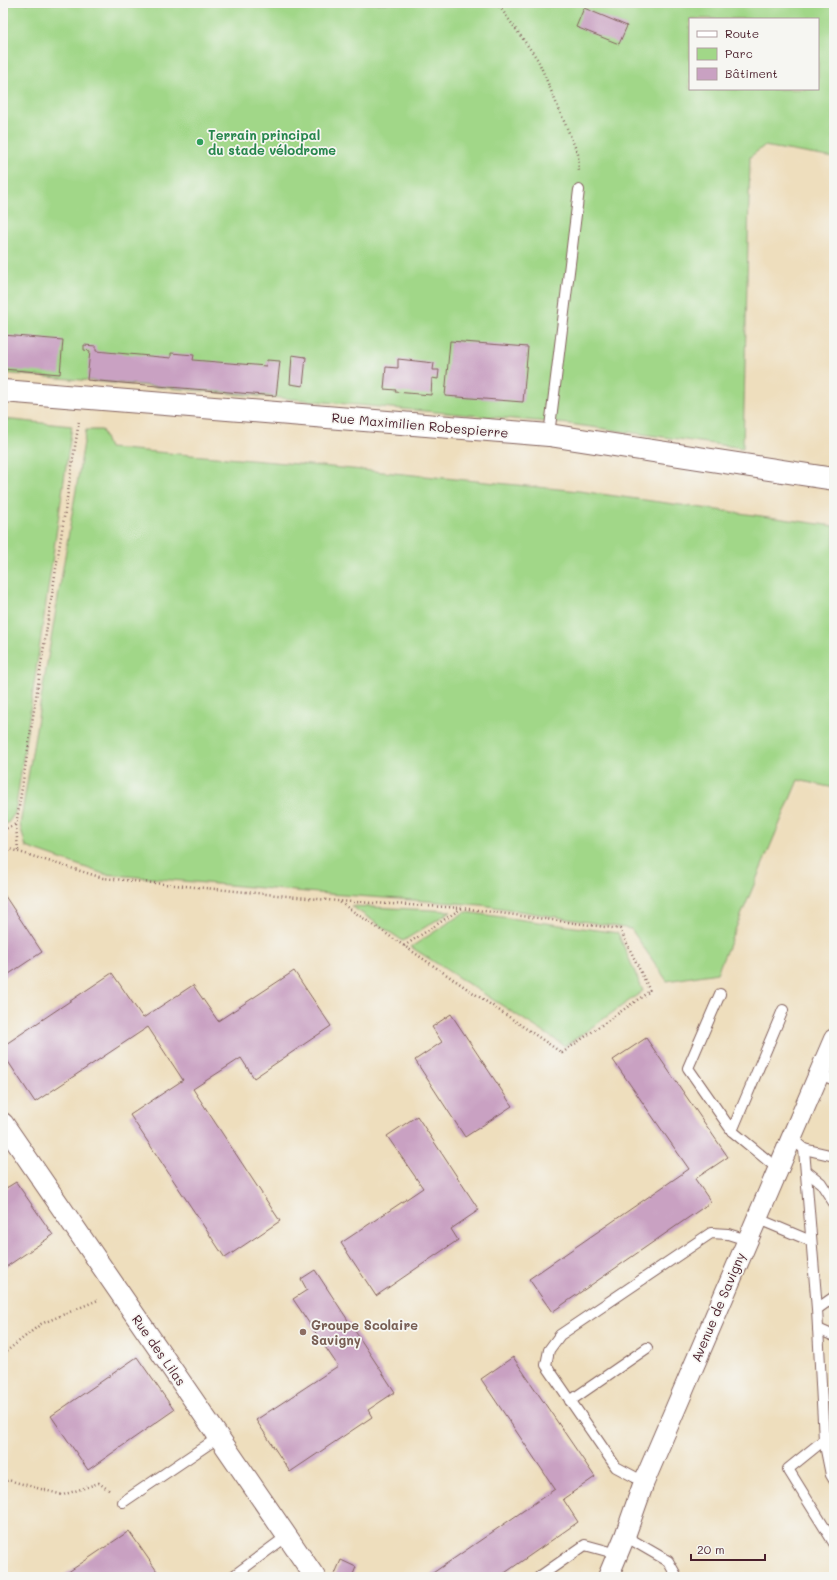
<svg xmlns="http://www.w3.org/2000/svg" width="837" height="1580" font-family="Mali,sans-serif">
<rect width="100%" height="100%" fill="#f6f6f2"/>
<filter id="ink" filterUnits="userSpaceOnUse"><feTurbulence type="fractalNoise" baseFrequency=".025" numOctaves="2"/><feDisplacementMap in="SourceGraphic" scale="8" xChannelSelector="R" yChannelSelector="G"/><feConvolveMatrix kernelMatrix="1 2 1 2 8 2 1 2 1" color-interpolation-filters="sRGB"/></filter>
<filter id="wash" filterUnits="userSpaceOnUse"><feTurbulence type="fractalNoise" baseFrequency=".012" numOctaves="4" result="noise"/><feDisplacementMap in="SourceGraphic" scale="16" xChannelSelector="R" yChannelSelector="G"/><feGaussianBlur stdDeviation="0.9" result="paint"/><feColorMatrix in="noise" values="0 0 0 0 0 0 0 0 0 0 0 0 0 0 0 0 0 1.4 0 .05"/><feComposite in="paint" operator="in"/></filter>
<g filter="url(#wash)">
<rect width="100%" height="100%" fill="#eedebd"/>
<g fill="#a1d788" stroke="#767b5a" fill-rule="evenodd">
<path d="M3,3H834V158L764,146L750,157L743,448L569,424L3,373ZM690,19H818V89H690Z"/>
<path d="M3,419L72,426L15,813L8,823L3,825Z"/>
<path d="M86,430H102L109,448L321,466L579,491L834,526V788L798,780L717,973L667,981L631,929L482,905L329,894L104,874L26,847L20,825Z"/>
<path d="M351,906L451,911L403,941Z"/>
<path d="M465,912L618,933L643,991L565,1046L411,947Z"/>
</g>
<g id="blocks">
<g fill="#c9a1c2">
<path d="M584,8L627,26L619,44L576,27Z"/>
<path d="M3,335L63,340L60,374L3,369Z"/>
<path d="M450,341L528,347L523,402L445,396Z"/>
<path d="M84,345L96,346V351L171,358V353L194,355L193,360L266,366L267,360L280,361L276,396L87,380L90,351L84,350Z"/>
<path d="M292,355L306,357L303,386L290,384Z"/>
<path d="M398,359L434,363L433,370H439L438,379L432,378L431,395L395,392L396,390L384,389L386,367L398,368Z"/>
<path d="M3,893L42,952L3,978Z"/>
<path d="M294,971L331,1026L254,1078L241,1058L193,1089L280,1221L225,1258L130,1115L183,1080L148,1027L35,1102L3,1054V1046L112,973L143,1018L193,985L218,1021Z"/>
<path d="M451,1014L512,1106L465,1137L415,1060L442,1042L432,1027Z"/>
<path d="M646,1038L728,1157L695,1179L711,1202L552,1312L529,1279L689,1169L613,1060Z"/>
<path d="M417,1116L479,1210L451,1229L458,1240L376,1296L341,1243L423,1188L387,1136Z"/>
<path d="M16,1182L53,1235L3,1269V1190Z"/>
<path d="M315,1270L395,1392L368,1410L372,1417L290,1472L256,1420L338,1366L293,1299L307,1290L301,1279Z"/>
<path d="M137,1357L174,1410L88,1470L51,1416Z"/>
<path d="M513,1357L595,1477L563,1499L578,1522L499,1577H427L555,1489L481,1379Z"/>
<path d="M129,1531L161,1577H61Z"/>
<path d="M341,1560L356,1567L352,1577L334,1576Z"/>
</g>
</g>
</g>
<g filter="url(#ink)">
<use href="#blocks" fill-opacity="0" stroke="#83625e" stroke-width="1"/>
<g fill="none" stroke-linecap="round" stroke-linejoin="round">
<defs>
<g id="service">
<path d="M549,435L579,190"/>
<path d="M720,994L688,1068L732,1131L778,1169"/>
<path d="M820,1074L834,1080"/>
<path d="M732,1131L783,1010"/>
<path d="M792,1139L804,1149L817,1309L824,1440L788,1469L834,1543"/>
<path d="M804,1149L834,1156"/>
<path d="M806,1171L821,1183L834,1203"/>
<path d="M756,1218L811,1241"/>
<path d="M817,1309L834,1297"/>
<path d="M818,1329L834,1336"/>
<path d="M570,1401L647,1348"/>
<path d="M834,1434L824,1440L831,1475L834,1480"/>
<path d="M644,1482L616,1467L546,1365L549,1350L560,1335L711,1233L728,1234L747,1240"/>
<path d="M123,1502L219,1437"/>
<path d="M625,1536L668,1561L677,1577"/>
<path d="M232,1577L287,1536"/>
<path d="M539,1577L585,1545L618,1554"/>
</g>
<g id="minor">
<path d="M3,1123L315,1577"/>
<path d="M608,1577L625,1536L644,1482L834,1039"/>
</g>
<path id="tertiary" d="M3,391L549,435L834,479"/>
</defs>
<use href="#service" stroke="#83625e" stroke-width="12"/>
<use href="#minor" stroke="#83625e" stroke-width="22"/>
<use href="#tertiary" stroke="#83625e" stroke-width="24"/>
<g stroke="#83625e" stroke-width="2.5" stroke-dasharray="1 3" stroke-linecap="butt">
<path d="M497,3L538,60L578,154L579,173"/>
<path d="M3,830L16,824"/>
<path d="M3,847L103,878L338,901L462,908L620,929L650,991L562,1053L338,901"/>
<path d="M18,850L16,826L79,421"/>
<path d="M404,946L462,908"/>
<path d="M3,1354L41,1324L98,1300"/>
<path d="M3,1483L8,1480L63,1495L99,1483L110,1491"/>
</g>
<use href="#service" stroke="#fff" stroke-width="10"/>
<use href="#minor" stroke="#fff" stroke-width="20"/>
<use href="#tertiary" stroke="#fff" stroke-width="22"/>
</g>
</g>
<circle fill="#2e9e5b" stroke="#f6f6f2" stroke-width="1.5" cx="200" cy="142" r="4"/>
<circle fill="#8d6e63" stroke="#f6f6f2" stroke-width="1.5" cx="303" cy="1332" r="4"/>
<g text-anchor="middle" stroke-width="3.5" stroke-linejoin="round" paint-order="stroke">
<g font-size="13" font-weight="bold" fill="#27864d" stroke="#f6f6f2" text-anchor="start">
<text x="208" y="140">Terrain principal<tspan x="208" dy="15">du stade vélodrome</tspan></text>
</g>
<g font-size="13" fill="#4a1f2b" stroke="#f6f6f2">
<text transform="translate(420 425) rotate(5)" y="5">Rue Maximilien Robespierre</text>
<text transform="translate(718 1307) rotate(-67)" y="5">Avenue de Savigny</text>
<text transform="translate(159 1350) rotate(55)" y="5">Rue des Lilas</text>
</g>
<g font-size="13" font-weight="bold" fill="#785e54" stroke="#f6f6f2" text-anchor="start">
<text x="311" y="1330">Groupe Scolaire<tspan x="311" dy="15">Savigny</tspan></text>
</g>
</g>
<rect width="837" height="1580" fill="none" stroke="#f6f6f2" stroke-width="16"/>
<rect x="689" y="18" width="130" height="72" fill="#f6f6f2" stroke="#b1a0a2"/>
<rect x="697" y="31" width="20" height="6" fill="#ffffff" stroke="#b1a0a2"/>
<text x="725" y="38" font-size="12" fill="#4a1f2b">Route</text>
<rect x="697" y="48" width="20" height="12" fill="#a1d788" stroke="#b1a0a2"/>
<text x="725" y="58" font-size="12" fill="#4a1f2b">Parc</text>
<rect x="697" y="68" width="20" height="12" fill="#c9a1c2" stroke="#b1a0a2"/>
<text x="725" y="78" font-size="12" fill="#4a1f2b">Bâtiment</text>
<path d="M691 1554v6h74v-6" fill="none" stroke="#4a1f2b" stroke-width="2"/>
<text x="697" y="1554" font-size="12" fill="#4a1f2b" stroke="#f6f6f2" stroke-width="3" paint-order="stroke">20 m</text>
</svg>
